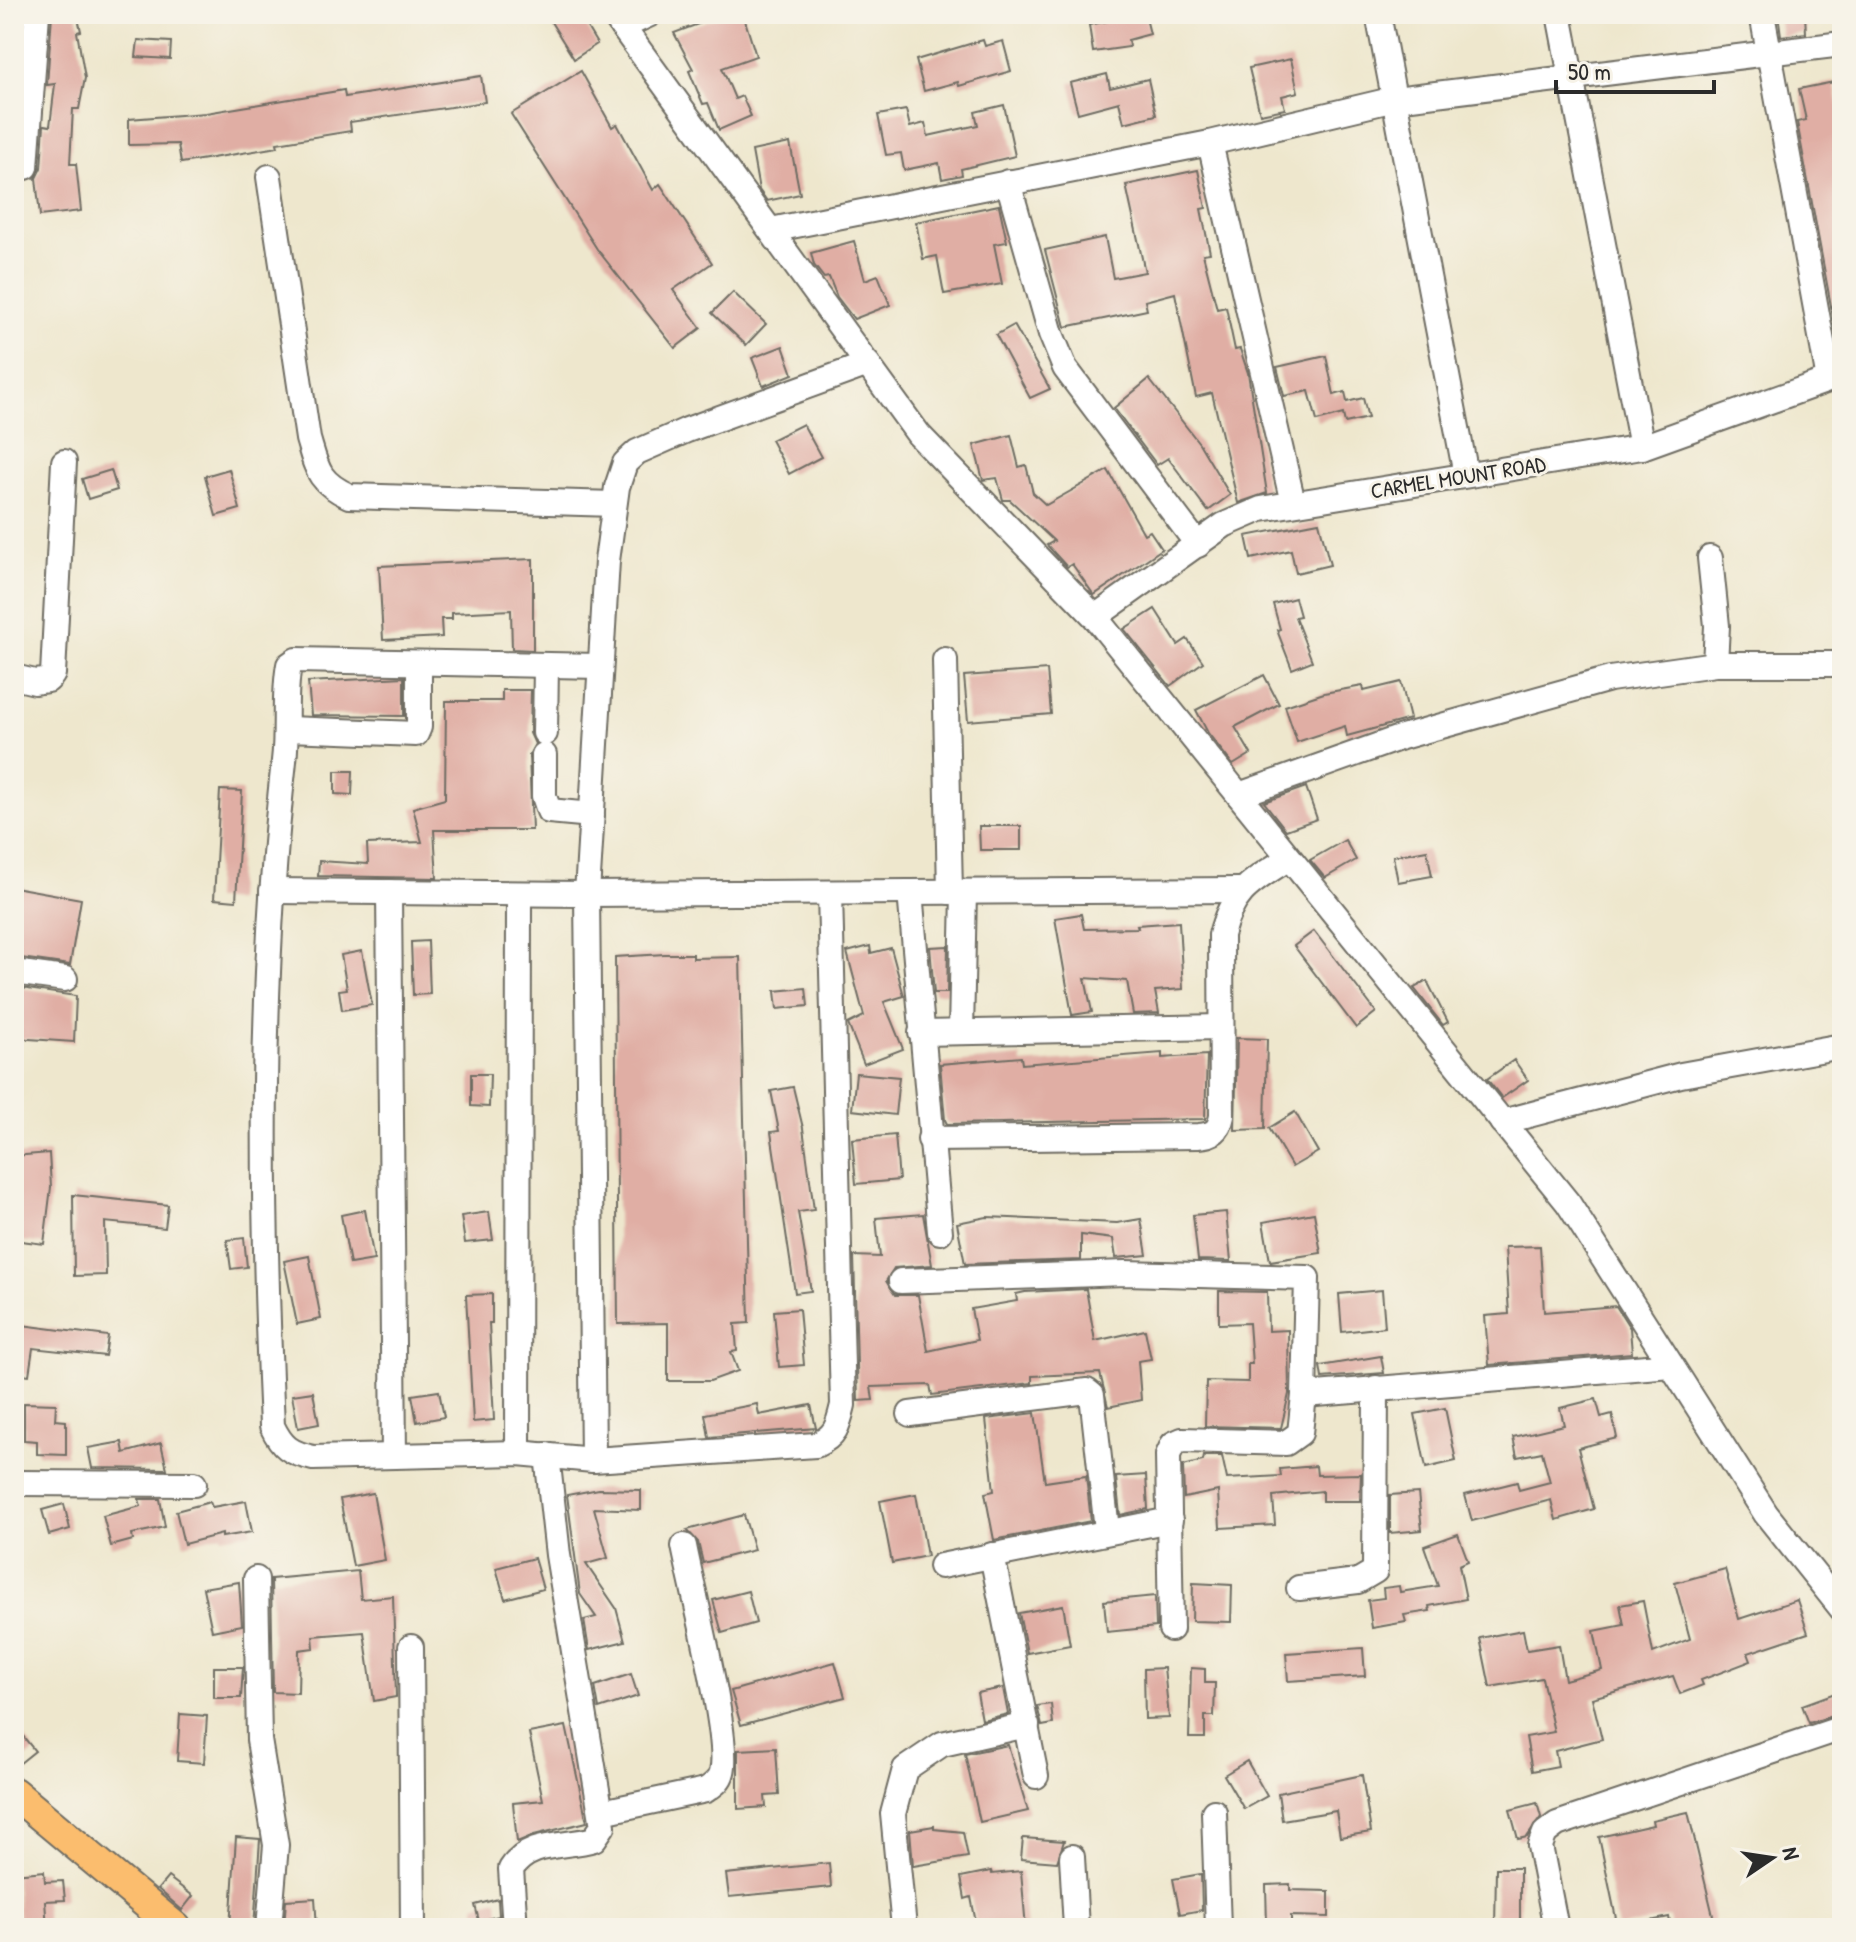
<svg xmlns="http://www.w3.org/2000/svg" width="1856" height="1942" font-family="'Patrick Hand',sans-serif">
<rect width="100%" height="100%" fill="#f7f3e8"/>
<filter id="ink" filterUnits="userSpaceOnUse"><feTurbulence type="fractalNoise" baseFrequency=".0125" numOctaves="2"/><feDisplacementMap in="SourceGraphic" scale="16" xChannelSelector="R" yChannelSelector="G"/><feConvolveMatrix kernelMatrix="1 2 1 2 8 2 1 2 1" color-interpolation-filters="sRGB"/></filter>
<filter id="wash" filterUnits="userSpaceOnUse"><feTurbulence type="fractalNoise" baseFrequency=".006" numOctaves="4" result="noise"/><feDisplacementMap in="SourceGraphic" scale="32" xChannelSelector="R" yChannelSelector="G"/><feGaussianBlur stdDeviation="1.8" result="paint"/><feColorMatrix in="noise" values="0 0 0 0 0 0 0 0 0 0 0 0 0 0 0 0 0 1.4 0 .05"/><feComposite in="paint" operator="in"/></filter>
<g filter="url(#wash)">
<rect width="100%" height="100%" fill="#eee7cd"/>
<g id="blocks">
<g fill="#e0aea4">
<path d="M14,14H22L20,36H14Z"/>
<path d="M52,14H77L81,31L77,32L85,78L79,109H73L70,164H76L81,211L40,216L36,178L41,168L44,125L50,126L55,84L47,85Z"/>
<path d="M546,14H579L597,44L574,59Z"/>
<path d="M725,14H743L756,56L722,68L735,99L742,96L751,116L719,130L708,103L703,104L689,71L693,69L674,33Z"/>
<path d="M1126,14H1145L1150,34L1128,40L1129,47L1093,52L1089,25L1127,17Z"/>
<path d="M1778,14H1805L1806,33L1781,36Z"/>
<path d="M138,40L171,42L170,59L136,57Z"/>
<path d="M983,40L985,46L1003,41L1011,71L959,86L958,82L924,91L916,60Z"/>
<path d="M1291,59L1298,92L1282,96L1285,109L1260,114L1249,68Z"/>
<path d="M581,71L612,127L617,124L653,190L660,184L712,263L673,290L701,328L675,348L597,249L511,114Z"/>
<path d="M1107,74L1110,88L1148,79L1156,115L1124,123L1119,102L1078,113L1070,83Z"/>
<path d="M481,76L485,102L350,122L351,131L277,143L278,147L181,163L178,144L129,145V119L206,113L344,90L345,97Z"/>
<path d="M1834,82L1842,120V333H1836L1797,122L1806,120L1799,89Z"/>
<path d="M1004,105L1015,156L961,169L962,175L942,179L939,163L904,170L901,153L886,155L878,115L906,110L910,127L925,123L928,136L978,125L975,112Z"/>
<path d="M790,143L800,194L767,201L759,190L752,151Z"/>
<path d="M1198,170L1206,208L1201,209L1210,253L1203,254L1217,309L1226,307L1235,350L1240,349L1248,373L1267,493L1238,503L1212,393L1196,397L1175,293L1145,301L1147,310L1065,327L1045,250L1105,237L1113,278L1145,272L1126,185Z"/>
<path d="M999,205L1007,242L994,244L1002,284L944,294L937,256L923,259L916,222Z"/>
<path d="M854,241L865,280L878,275L890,305L854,319L837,297L829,277L824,278L814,265L811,253Z"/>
<path d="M733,292L766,324L746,345L712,313Z"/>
<path d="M1014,325L1050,389L1030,398L996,335Z"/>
<path d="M783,346L793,374L763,386L752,358Z"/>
<path d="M1326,356L1334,395L1345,392L1347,402L1363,398L1368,418L1345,423L1343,414L1317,421L1309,391L1284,396L1277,367Z"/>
<path d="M1149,379L1199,443L1230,495L1208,511L1168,458L1157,465L1114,408Z"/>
<path d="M803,424L821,457L789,474L771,440Z"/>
<path d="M1011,435L1019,467L1026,465L1033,493L1046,505L1108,470L1144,534L1150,531L1162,549L1094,595L1072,564L1067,567L1047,545L1054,541L1010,500H1003L997,478L983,480L974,445Z"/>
<path d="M229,469L240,509L216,516L205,476Z"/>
<path d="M111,470L117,490L88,499L82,479Z"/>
<path d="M1319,522L1330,565L1296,573L1291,550L1251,559L1246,536Z"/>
<path d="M533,559V650L512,649L511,610L452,613V619H441L442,637L383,640L379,566Z"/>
<path d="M1295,598L1300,616L1295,617L1312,661L1292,669L1277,630L1280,629L1273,604Z"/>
<path d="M1155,609L1178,645L1187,639L1203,662L1170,686L1124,629Z"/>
<path d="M1047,670L1051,714L968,721L964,676Z"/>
<path d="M1264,675L1279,704L1235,727L1251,754L1233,765L1208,733L1196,710Z"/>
<path d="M404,677V716L311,715L308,682Z"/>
<path d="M1401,682L1410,719L1347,736L1345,726L1297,742L1285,706L1324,693L1363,686L1364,691Z"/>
<path d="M502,690H531L530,733L535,744L529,755L532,830H434L437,878L318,876L319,861L368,864L367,844L422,842L413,808L445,799L446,701H502Z"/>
<path d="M335,771H353L352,795L335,794Z"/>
<path d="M1306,787L1317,819L1286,830L1264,802Z"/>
<path d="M220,790L242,791L236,901L214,899Z"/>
<path d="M979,826H1021V850H980Z"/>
<path d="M1345,840L1356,860L1325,878L1310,860Z"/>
<path d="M1427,850L1432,876L1398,882L1393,856Z"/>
<path d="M14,887L81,899L70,965L14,957Z"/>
<path d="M1081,914L1084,929L1138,928L1137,925L1179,922L1183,989L1155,991L1159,1013L1133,1014L1127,981L1085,978L1092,1012L1072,1015L1055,918Z"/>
<path d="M1314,931L1376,1012L1356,1028L1294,946Z"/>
<path d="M428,941L430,994L413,995L411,942Z"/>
<path d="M870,946L871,953L891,948L904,996L884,1002L903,1049L864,1064L848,1024L864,1016L847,952Z"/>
<path d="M948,946L947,993H934L930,947Z"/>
<path d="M362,951L372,1005L342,1010L339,990L347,989L341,955Z"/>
<path d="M665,954H693V958L740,957L749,1323L735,1324L737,1351L731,1352L738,1371L710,1381H668V1323L618,1324L615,957Z"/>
<path d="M1427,981L1448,1022L1443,1025L1414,988Z"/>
<path d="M14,987L76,996L74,1042L14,1038Z"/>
<path d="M806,988L808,1006L777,1009L775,991Z"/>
<path d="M1237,1038L1267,1039L1265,1129L1235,1130Z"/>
<path d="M1162,1053V1058L1207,1055L1205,1119L947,1124L945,1120L940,1064L1021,1057L1022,1064Z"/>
<path d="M1514,1060L1528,1080L1502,1098L1487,1079Z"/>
<path d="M856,1073L899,1077L895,1115L852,1110Z"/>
<path d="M471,1074H490L489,1107L471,1106Z"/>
<path d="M793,1087L803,1128L814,1210L798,1212L811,1291L795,1293L771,1132L779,1131L771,1091Z"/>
<path d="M1295,1112L1318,1152L1292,1167L1269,1128Z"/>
<path d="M895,1135L899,1180L856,1184L852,1139Z"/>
<path d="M49,1153L51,1187L44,1244L14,1240V1156Z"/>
<path d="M73,1195L168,1205L165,1228L105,1222L106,1275L74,1276Z"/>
<path d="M365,1210L374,1260L350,1264L341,1215Z"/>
<path d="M489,1212L493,1240L465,1243L461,1216Z"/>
<path d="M1226,1212L1231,1261L1198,1260L1193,1215Z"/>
<path d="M1314,1213L1321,1253L1270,1261L1263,1222Z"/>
<path d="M923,1214L932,1265L894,1268L886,1281L895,1295H918L928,1351L977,1340L971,1309L1017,1301L1016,1294L1025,1292L1086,1289L1095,1341L1145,1330L1151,1359L1138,1361L1141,1400L1108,1407L1100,1373L1032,1376V1383L932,1395L930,1385L871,1387L873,1400L858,1401L854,1256L880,1257L876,1218Z"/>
<path d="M987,1217L1117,1223L1141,1219L1147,1255L1116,1258L1113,1239L1081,1235V1260L965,1264L957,1223Z"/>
<path d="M244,1238L247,1267L231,1269L227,1240Z"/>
<path d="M1540,1246L1544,1312L1616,1306L1630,1328L1632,1353L1489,1365L1485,1316L1509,1314L1505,1247Z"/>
<path d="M309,1256L321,1319L297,1324L284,1261Z"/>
<path d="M1382,1290L1385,1327L1342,1332L1339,1294Z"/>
<path d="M1219,1291L1267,1292L1268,1331L1288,1330L1289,1394L1281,1428L1205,1426L1206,1381L1248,1382V1364H1252L1249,1323L1219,1324Z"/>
<path d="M492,1294V1323H489L494,1420L473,1422L466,1295Z"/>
<path d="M799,1309L804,1365L779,1367L774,1311Z"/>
<path d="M14,1324L108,1336L105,1356L33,1348L29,1375L14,1373Z"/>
<path d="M1381,1356L1384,1373L1322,1378L1320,1366Z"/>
<path d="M439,1391L444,1417L417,1422L412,1395Z"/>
<path d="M313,1392L319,1424L298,1428L292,1395Z"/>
<path d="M1596,1399L1601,1417L1612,1414L1617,1438L1578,1448L1594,1509L1556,1520L1551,1500L1472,1521L1465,1495L1517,1482L1519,1490L1550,1482L1542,1452L1517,1457L1513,1437L1564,1425L1560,1408Z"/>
<path d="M24,1403L56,1404L55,1420L66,1421V1455L37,1454V1441L24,1440Z"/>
<path d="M757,1404L759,1415L811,1405L816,1428L709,1437L705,1414Z"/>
<path d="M1445,1408L1456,1461L1426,1468L1415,1414Z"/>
<path d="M1035,1413L1045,1482L1086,1476L1091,1521L994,1540L985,1493L994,1491L986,1419Z"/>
<path d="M122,1442L124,1453L161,1443L167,1469L92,1468L88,1448Z"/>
<path d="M1204,1456H1222L1227,1479L1281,1476L1280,1469L1316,1466L1317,1475L1361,1474L1360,1501H1322V1491L1273,1496L1275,1525L1220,1528L1218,1491L1184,1498L1183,1466L1203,1461Z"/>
<path d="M1146,1475L1148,1509L1120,1515L1116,1477Z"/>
<path d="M599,1489L641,1490V1510L594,1508L608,1558L586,1564L616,1608L625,1641L589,1650L584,1620L596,1617L580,1594L567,1495Z"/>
<path d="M373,1493L385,1560L353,1566L340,1499Z"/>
<path d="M1418,1493L1422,1530L1390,1533V1495Z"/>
<path d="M916,1494L927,1556L892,1563L880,1501Z"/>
<path d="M139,1499H160L165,1527L132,1534L133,1540L111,1546L103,1516L141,1506Z"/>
<path d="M246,1501L252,1532L222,1537V1534L184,1544L176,1511L210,1502L212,1507Z"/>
<path d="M64,1504L70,1529L49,1535L42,1510Z"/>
<path d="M744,1515L754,1550L703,1563L698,1542L687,1530Z"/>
<path d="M1458,1534L1468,1561L1459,1565L1466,1599L1429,1606L1430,1611L1404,1615L1406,1622L1372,1628L1368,1600L1384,1598L1383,1588L1399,1586L1400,1592L1438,1586L1424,1546Z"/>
<path d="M534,1558L543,1589L505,1599L496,1568Z"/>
<path d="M1725,1569L1739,1619L1797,1600L1808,1633L1748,1653L1751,1661L1701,1680L1703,1685L1680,1694L1673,1676L1592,1698L1602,1739L1555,1751L1558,1766L1532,1771L1526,1737L1554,1732L1542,1678L1490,1687L1480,1638L1523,1630L1527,1650L1559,1645L1565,1680L1602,1670L1594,1631L1624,1625L1620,1605L1643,1601L1653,1653L1690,1639L1675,1583Z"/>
<path d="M358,1571L361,1599L393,1596L396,1697L374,1701L364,1632L313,1636L314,1648L299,1650L298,1693L273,1692L271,1579Z"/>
<path d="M239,1582L242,1625L212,1631L203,1588Z"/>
<path d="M1193,1583L1232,1585L1231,1622L1192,1621Z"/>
<path d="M748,1591L756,1623L722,1633L713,1600Z"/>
<path d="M1155,1596L1156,1627L1107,1632L1104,1601Z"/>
<path d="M1063,1605L1070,1645L1027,1653L1019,1613Z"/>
<path d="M1363,1648L1365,1676L1288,1681L1286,1653Z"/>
<path d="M835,1662L845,1697L741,1725L731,1691Z"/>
<path d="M214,1667H243L241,1698H214Z"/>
<path d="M1164,1668L1169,1718L1145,1719L1144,1669Z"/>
<path d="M1191,1668L1205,1669V1683H1215L1214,1716H1205V1738H1189Z"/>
<path d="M631,1674L638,1696L599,1709L595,1686Z"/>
<path d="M1003,1688L1008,1714L982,1720L977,1693Z"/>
<path d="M1835,1693L1842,1713L1809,1723L1802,1705Z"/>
<path d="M1051,1704L1053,1724L1042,1726L1037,1706Z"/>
<path d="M180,1714L207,1716L204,1763L177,1761Z"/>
<path d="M14,1725L35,1751L14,1768Z"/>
<path d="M566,1726L587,1822L534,1835L517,1842L513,1803L543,1800L529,1733Z"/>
<path d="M1008,1745L1028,1811L980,1822L965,1754Z"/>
<path d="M776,1748L779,1795L765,1796L766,1807L738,1809V1750Z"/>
<path d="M1247,1761L1267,1796L1244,1809L1224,1775Z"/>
<path d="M1362,1775L1371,1832L1340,1837L1336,1811L1282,1820L1278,1793Z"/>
<path d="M1537,1803L1541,1817L1527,1837L1518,1839L1510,1810Z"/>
<path d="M1688,1812L1716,1928H1671L1669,1917L1618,1928L1599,1837L1653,1825L1652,1820Z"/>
<path d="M934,1826V1829L963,1832L968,1857L913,1866L910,1830Z"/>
<path d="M236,1837L260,1839L254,1928H230Z"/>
<path d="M1023,1838L1064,1841L1057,1862L1021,1859Z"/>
<path d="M829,1863L831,1887L729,1897L726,1874Z"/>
<path d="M1496,1868H1520V1928H1495Z"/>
<path d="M44,1871L45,1882L63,1881L65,1900L45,1901L47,1928H20L15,1874Z"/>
<path d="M991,1871L992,1874L1021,1871L1026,1928H977L971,1897L965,1899L961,1877Z"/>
<path d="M1201,1874L1202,1910L1180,1914L1173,1879Z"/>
<path d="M168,1877L193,1896L182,1910L158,1889Z"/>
<path d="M1290,1884V1890L1329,1891V1917L1291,1916V1926H1267L1266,1885Z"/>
<path d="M315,1898L317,1928H284L286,1900Z"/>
<path d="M498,1899L499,1916L479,1921L475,1905Z"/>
</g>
</g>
</g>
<g filter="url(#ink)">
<use href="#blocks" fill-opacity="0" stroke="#6f6d64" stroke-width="2"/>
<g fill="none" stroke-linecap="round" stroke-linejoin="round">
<defs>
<g id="minor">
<path d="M613,14L919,435L1095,617L1568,1203L1766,1514L1842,1609"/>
<path d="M1378,14L1466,475"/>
<path d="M1559,14L1642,447"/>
<path d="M1762,14L1829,380"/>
<path d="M622,27L650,14"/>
<path d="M1210,143L1293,503"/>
<path d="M26,167L37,14"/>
<path d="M269,177L308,439C317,469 318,482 349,496L614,504"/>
<path d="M1008,182L1051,334L1065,368L1198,545"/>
<path d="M771,230L1210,143L1395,99L1842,44"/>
<path d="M1710,558L1717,626L1715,664"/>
<path d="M1095,617L1224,525L1261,509L1642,447L1842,375"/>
<path d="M945,660L950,892"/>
<path d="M600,666L296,660L289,665C283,697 288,729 284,761C259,981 262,1204 272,1426C282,1447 290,1453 313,1458L518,1453L593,1460L816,1445C836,1436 838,1426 843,1405L830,893"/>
<path d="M14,677L35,682L48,680L53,674L64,462"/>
<path d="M288,729L416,734L419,727V663"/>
<path d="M545,733L546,665"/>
<path d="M544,755V796L549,811L592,815"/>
<path d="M1239,795L1402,737L1610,679L1715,664H1842"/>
<path d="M272,891L587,894L1241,890"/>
<path d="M389,892L394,1456"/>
<path d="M910,892L940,1232"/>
<path d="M14,972L65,979"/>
<path d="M961,1032L964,892"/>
<path d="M921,1033L1221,1027"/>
<path d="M1502,1122L1681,1075L1842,1046"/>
<path d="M930,1139L1198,1136C1213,1135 1219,1131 1222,1116L1221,935C1233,889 1252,882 1289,858"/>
<path d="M901,1281L1125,1273L1307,1278L1304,1395L1671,1365"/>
<path d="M910,1414L1087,1391L1092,1395L1107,1530"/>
<path d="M518,1453L519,894"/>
<path d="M593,1460L587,894L607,561L617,487L625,463L637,452L687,430L868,364"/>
<path d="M14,1483L194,1484"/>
<path d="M992,1555L1036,1776"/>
<path d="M941,1566L1170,1520"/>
<path d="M256,1579L259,1740L276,1845L269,1928"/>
<path d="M1299,1588L1358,1581L1375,1571L1376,1388"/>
<path d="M1171,1629L1168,1455L1173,1444L1182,1440L1286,1443L1300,1433L1304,1395"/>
<path d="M411,1647L413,1928"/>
<path d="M602,1812L706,1790C713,1785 720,1781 722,1772C731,1740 692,1588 684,1546"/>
<path d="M1214,1812L1218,1928"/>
<path d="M1072,1857L1076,1928"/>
<path d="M515,1928L511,1869C530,1840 564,1848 594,1839L603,1826L558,1555L547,1455"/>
<path d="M904,1928L893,1814L905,1769L942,1744L1027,1725"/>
<path d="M1556,1928L1540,1846L1545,1833L1557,1824L1842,1728"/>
</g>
<path id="major" d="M14,1793L176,1928"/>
</defs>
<use href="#minor" stroke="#6f6d64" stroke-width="28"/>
<use href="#major" stroke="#6f6d64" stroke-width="34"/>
<use href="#minor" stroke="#fff" stroke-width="24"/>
<use href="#major" stroke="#fbbd6e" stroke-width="30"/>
</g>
</g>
<g text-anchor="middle" stroke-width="6" stroke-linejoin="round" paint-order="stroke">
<g font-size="22" fill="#2b2b2b" stroke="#f7f3e8">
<text transform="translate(1458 477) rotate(-9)" y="8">CARMEL MOUNT ROAD</text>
</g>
</g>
<rect width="1856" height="1942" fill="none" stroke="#f7f3e8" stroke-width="48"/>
<g transform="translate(1772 1858) rotate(77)" stroke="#f7f3e8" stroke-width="6" paint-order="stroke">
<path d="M0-6L14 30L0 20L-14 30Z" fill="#2b2b2b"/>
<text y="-12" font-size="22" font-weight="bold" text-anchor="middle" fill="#2b2b2b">N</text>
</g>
<path d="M1556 80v12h158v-12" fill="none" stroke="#2b2b2b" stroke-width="4"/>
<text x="1568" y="80" font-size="24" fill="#2b2b2b" stroke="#f7f3e8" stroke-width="6" paint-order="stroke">50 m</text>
</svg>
